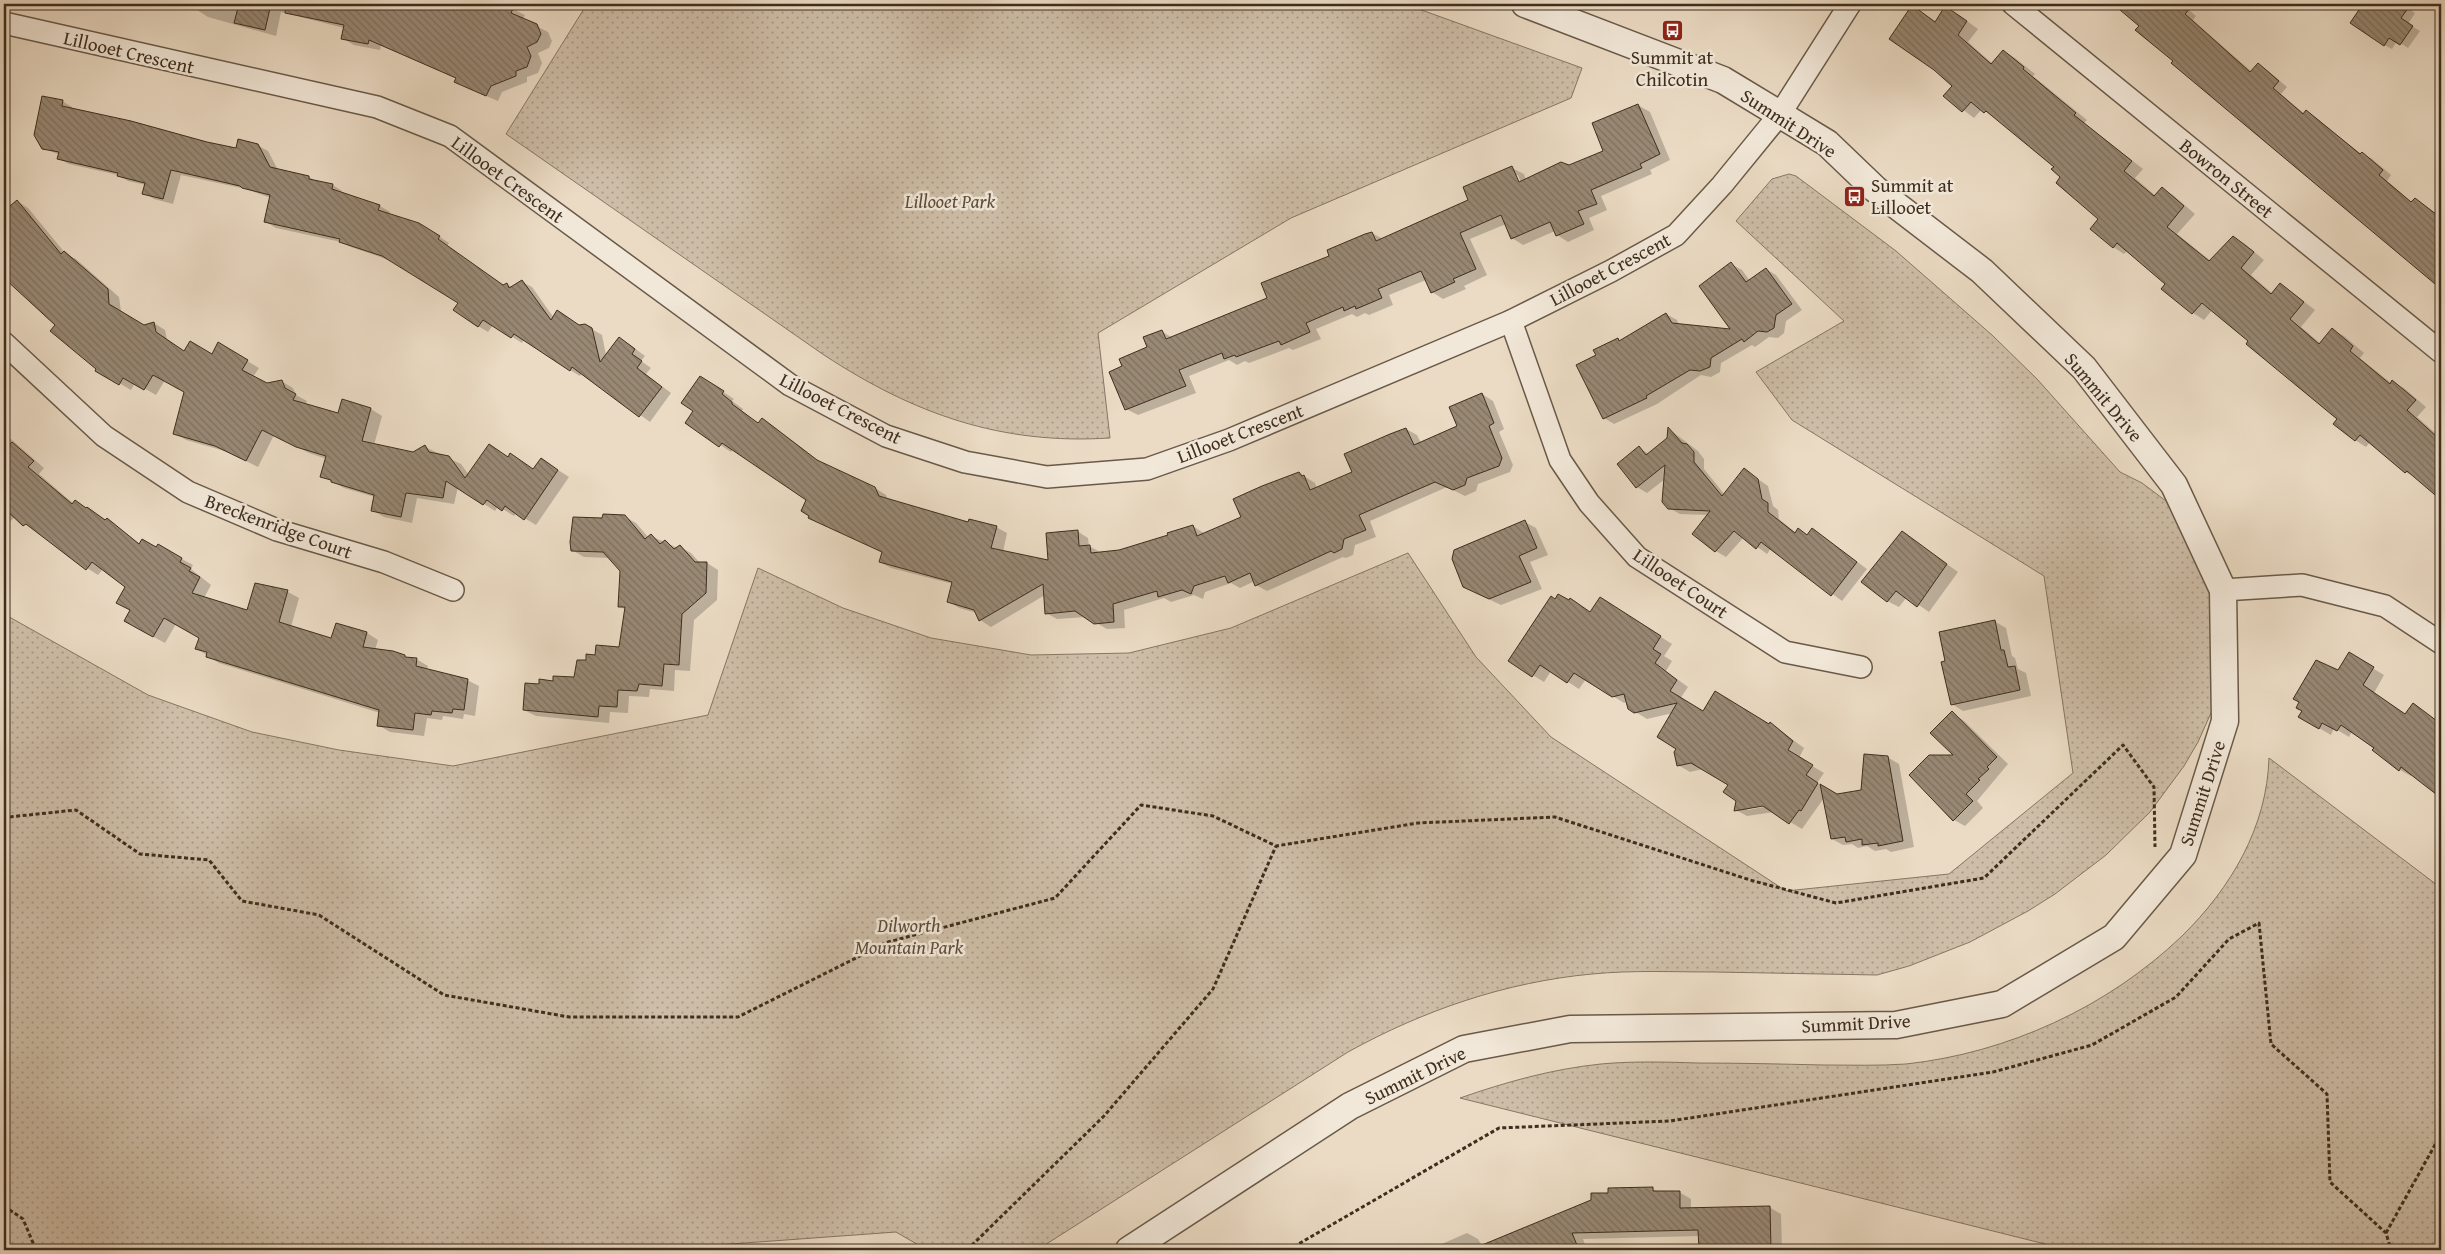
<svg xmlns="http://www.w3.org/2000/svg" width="2445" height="1254" font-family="'Gentium Book Plus',serif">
<defs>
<pattern id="park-dots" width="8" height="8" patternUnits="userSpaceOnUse" patternTransform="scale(1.25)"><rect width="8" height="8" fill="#cebea8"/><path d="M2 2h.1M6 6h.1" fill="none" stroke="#a99b88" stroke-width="1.8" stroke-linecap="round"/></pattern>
<pattern id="building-back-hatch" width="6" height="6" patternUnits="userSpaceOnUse" patternTransform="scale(1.25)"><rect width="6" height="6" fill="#988874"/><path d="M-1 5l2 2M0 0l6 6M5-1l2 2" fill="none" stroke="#7d705f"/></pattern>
</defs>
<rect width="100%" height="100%" fill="#ebdbc4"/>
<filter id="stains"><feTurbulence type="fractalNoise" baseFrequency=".004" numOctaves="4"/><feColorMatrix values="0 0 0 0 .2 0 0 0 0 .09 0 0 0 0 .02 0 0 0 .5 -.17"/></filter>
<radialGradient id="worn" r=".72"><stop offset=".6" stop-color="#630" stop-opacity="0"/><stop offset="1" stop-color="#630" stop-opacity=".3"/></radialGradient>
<g fill="url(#park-dots)" stroke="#867663">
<path d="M587,4H1405L1582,68L1571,98L1291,218L1098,333L1110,438C1001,445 914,414 824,355L506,134Z"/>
<path d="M1789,174L1796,176L1896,251L1992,335L2037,379L2120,472L2142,483L2178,510L2215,562L2219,695L2198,742L2184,766L2150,812L2106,855L2055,894L2028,911L1970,942L1909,966L1877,975C1823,974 1768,973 1714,972C1673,972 1633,970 1592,974C1506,982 1424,1010 1348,1052L1037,1250H927L896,1232L648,1250H4V614L148,695L252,732L339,750L453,766L708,715L758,568L843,608L931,638L1031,655L1129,653L1231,628L1408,553L1476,657L1551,737L1786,891L1949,874L2073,773L2044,576L1792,420L1756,372L1844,321L1736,221L1772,179Z"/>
<path d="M2269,758L2441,888V1250H2069L1460,1098C1506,1082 1552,1069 1601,1064C1633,1061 1665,1062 1698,1063C1739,1063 1781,1064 1823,1065C1851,1065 1878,1066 1906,1064C2008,1053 2108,1007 2182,936C2231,888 2267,827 2269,758Z"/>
</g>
<g fill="#0003" fill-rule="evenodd">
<path d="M198,4H471L486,10L489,4H503L525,15L523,19L548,32L552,41L549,48L538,53L542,63L538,73L527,77V82L502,92L498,101L467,88L457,79L381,45L380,50L354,45L342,38L344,28L281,12L276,36L208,17L197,10Z"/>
<path d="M2125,4H2182L2196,16L2193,20L2252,72L2258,65L2267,70L2287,87L2281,94L2305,114L2306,112L2315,117L2361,154L2371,158L2391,175L2387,181L2413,203L2415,200L2441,219V289L2175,60L2141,25Z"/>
<path d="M2358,4H2402L2415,13L2408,24L2420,31L2408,48L2397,41L2392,49L2384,45L2362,7Z"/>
<path d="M1923,13L1936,22L1957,14L1978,29L1968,42L1993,64L2004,51L2015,58L2035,74L2033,76L2087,120L2084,123L2143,169L2135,178L2156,196L2162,189L2173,195L2195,214L2177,234L2211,261L2234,237L2245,244L2264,260L2251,275L2273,294L2281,284L2315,310L2301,327L2321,344L2333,330L2344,336L2364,353L2360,358L2391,383L2393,382L2404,388L2426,407L2417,417L2441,438V498L2417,478L2405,472L2370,442L2366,447L2355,440L2339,418L2212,310L2204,320L2193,313L2163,288L2166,284L2127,251L2124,254L2113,247L2100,219L2055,167L1996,118L1982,109L1974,118L1945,96L1954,86Z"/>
<path d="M62,101L72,107V109L206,143L237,149L257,145L268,151L278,170L309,177L318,182L333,185L342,191V194L380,206L390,212L389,214L429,230L449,243L447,246L504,286L507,284L512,287L522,282L532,287L554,318L580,326L585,325L602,335L606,355L619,338L629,344L645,356L641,361L651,368L646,374L671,393L650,422L582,373L580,376L570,370L524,339L522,343L493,325L488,332L478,326L460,303L392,261L351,247L341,242L276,228L266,222L271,198L246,189L181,175L173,204L154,199L144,193L146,185L128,181L118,175L69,164L59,159L60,155L43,148Z"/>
<path d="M1638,105L1650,112L1670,160L1650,170L1652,174L1601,196L1607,210L1589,218L1594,230L1568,242L1557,235L1555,231L1523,245L1512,238L1506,224L1470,239L1487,275L1464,286L1466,289L1443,299L1432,292L1426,280L1389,295L1393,305L1369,315L1365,313L1357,317L1352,314L1316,329L1321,339L1293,350L1289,348L1249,363L1245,361L1237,365L1229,360L1189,376L1196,393L1138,415L1126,409L1124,367L1149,348L1161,331L1173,338L1269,299L1331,256L1372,233L1383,239L1470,200L1512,168L1524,174L1526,180L1569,167L1605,152ZM1515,175H1518L1523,187L1521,188Z"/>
<path d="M4,194L11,206L17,201L28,208L66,254L76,259L119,297L121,311L145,327L154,323L165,330L167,340L185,352L212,355L219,344L259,368L253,377L267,384L281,381L293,388L296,395L307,401L305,405L339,415L343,401L371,409L382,416L374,445L414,453L425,447L461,464L469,475L509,458L534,470L541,459L569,477L536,525L516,513L514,516L498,506L495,511L458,487L454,504L417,498L412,523L384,517L372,510L375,497L344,488L322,476L327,459L309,453L274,435L258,467L228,452L186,440L174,433L185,392L165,380L156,395L135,383L131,390L97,370L98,369L57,325L15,286L4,279Z"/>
<path d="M1731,264L1742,270L1750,281L1766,269L1776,275L1802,310L1786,321L1784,333L1778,338L1769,337L1755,347L1752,345L1721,363L1720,372L1711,377L1701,375L1657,404L1614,424L1604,418L1597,356L1618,339L1621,341L1666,314L1677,320L1679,325L1733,330Z"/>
<path d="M711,384L734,399L732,401L743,409L742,411L759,424L762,420L773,426L823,464L875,488L886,495L888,500L969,523L996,527L1007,533L1003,552L1050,562L1077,531L1088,538L1089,546L1102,553L1119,551L1169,536L1193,526L1205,534L1243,517L1299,473L1315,483L1317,489L1354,473L1406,429L1417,435L1421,443L1459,427L1482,394L1493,401L1504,429L1499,432L1513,465L1510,472L1478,484L1476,491L1465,496L1447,487L1370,521L1376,537L1355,545L1353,555L1346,558L1343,557L1267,591L1256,585L1255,581L1240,588L1231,583L1205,592L1203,599L1194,595L1171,602L1164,598L1124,610L1125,628L1107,629L1086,617L1057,619L1046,613L1045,595L991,627L980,620L977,613L959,608L948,601L953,584L891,568L880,562L883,553L821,523L807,500L733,449L731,452L687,423Z"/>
<path d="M1669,429L1698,451L1704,459V469L1725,495L1745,470L1768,486L1773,506L1778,510L1779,519L1796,533L1798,530L1808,535L1812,529L1867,569L1842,601L1771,548L1767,554L1744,537L1726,557L1716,551L1694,534L1708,515L1680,514L1669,508L1665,479L1647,493L1637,487L1639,448L1649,454L1669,439Z"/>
<path d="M4,433L44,468L39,474L74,504L75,501L118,527L141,545L157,548L158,546L193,565L191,569L211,585L204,598L248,612L256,584L288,592L299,598L291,627L332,639L337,624L367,633L378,640L375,650L416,659L428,666L427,670L467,680L479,686L475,716L464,714L463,719L443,716L442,720L427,718L424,736L390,732L378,725L380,713L219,663L197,649L200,637L176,624L165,643L137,628L127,587L103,569L98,575L87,568L15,517L4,527Z"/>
<path d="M624,516L636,523L649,538L651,536L678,548L680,547L691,553L700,563H707L718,570L717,600L694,620L690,671L675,670L674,691L650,689L649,697L629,696L628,713L610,712L609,723L536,716L524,710L540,686L575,679L587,662L620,649L626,610L619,606L622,570L610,558L584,557L572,550L603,519Z"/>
<path d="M1525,522L1536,528L1548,555L1530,562L1542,589L1501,605L1476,593Z"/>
<path d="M1902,532L1958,572L1929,612L1907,597L1899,607L1887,601Z"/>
<path d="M1611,605L1672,644L1664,656L1672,661L1666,671L1688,687L1680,699L1703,712L1770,724L1781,731L1804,748L1799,758L1824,773L1817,783L1837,796L1862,791L1887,757L1899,764L1914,847L1891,852L1886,849L1875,851L1867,846L1858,848L1852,844L1843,845L1832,839L1824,798L1802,829L1774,812L1747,816L1736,810L1737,801L1730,785L1703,769L1690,772L1678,765L1673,713L1647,719L1629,708L1628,702L1624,703L1586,679L1579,689L1551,671L1544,682L1510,661L1591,613ZM1769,804V806L1748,810L1746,807Z"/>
<path d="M1994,621L2006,628L2012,656L2015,658L2018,669L2026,673L2031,696L1963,711L1952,704L1947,662Z"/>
<path d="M2349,654L2384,675L2374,693L2406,715L2413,705L2441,723V797L2412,774L2411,776L2400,770L2352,731L2349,737L2334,728L2331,735L2300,717L2338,672Z"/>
<path d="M1952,713L1963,720L2008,764L1977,801L1983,808L1965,826L1954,820L1956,757Z"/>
<path d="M1653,1189L1660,1193L1679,1192L1691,1199V1209L1769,1207L1781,1214L1782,1250H1704L1700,1245V1236L1583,1239L1587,1250H1428L1467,1233L1478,1239L1482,1246Z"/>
<path d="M1824,1246L1876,1250H1823Z"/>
</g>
<g fill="url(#building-back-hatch)" stroke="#3e2e1e">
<path d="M239,4H271L265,30L234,23Z"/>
<path d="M286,4H515L511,13L537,24L541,34L537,42L527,47L531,56L527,67L516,71V76L491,86L486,96L454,82L456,78L369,40L368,44L341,39L344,25L285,13Z"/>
<path d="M2113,4H2194L2185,14L2250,72L2258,63L2279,81L2273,88L2303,114L2306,110L2360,154L2362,152L2383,170L2379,175L2411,202L2415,198L2441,218V289L2171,63L2173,61L2135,30L2139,26Z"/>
<path d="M2363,4H2411L2401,18L2413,26L2400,45L2389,38L2384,46L2350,23Z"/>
<path d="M1912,5L1935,22L1945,6L1967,21L1958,35L1991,64L2003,50L2024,67L2023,69L2076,113L2074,115L2132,161L2124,171L2154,196L2162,187L2184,206L2167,227L2209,261L2233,236L2254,252L2241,268L2271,294L2280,283L2304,302L2290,319L2319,344L2332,328L2353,346L2350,351L2390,384L2392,380L2416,400L2407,410L2437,437L2435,439L2441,444V500L2407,471L2405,473L2360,435L2355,441L2333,424L2337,419L2246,344L2248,341L2202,303L2192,314L2161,289L2165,284L2117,243L2113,248L2090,229L2098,219L2056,183L2060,177L2051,169L2054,167L1986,111L1984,113L1971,102L1962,112L1943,96L1952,86L1934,70L1889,39Z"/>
<path d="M42,96L63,100L62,106L131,121L207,142L236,148L238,139L258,144L270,167L309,176V179L333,184L332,189L380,205L378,210L419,223L440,236L438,239L503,285L507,283L509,288L522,280L551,320L557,310L579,325L585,324L592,328L600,362L619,337L635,349L632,354L642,361L637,368L662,387L639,417L572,367L570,371L514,334L511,338L483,320L478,327L453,310L458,303L382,256L339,242L340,239L264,222L270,195L242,188L240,186L171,170L163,199L142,194L145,183L117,176L118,173L57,159L59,152L42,149L34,135Z"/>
<path d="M1638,104L1660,154L1640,164L1642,168L1591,190L1597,204L1578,211L1584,224L1556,236L1550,222L1511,239L1501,215L1460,233L1476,269L1453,279L1455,282L1431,293L1421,271L1378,289L1382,298L1356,309L1355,306L1344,311L1343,307L1306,323L1310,332L1281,345L1279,341L1236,357L1235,355L1224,359L1222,353L1179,370L1186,386L1125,410L1109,372L1122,366L1119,359L1147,347L1143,337L1162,330L1166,339L1267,298L1261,283L1329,256L1327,250L1365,234L1372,232L1376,241L1468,200L1463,187L1512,166L1519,182L1561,162L1569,165L1603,151L1592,123Z"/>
<path d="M17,200L61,254L64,251L108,289L109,304L144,325L154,322L156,332L184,351L190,341L212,354L218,342L248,360L242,370L267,383L282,380L285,388L296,394L293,400L338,413L342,399L371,408L362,441L413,452L425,445L429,452L449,456L465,478L489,444L508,457L510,453L533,469L541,458L558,470L524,520L505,506L502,511L487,500L483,505L446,481L443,498L406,493L401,517L371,511L374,495L331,482V480L320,477L326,456L296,447L262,430L246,461L215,446L173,434L184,392L153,375L144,390L123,378L119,385L95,371L96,369L50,331L55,325L4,278V211Z"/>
<path d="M1731,262L1746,282L1766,268L1792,304L1776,315L1774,328L1767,332L1758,331L1744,342L1742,339L1711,358L1710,367L1700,371L1690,370L1646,396L1647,398L1603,419L1576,365L1596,355L1593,350L1618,338L1619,341L1666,313L1672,323L1730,329L1699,286Z"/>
<path d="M700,376L724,391L722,394L732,402V404L758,423L762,418L817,460L875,487L879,496L968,522L969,519L997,526L991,548L1048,560L1046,533L1078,530L1079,546L1090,545L1091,553L1119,550L1168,535L1167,533L1193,525L1197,536L1241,517L1233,499L1262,486L1299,472L1302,476L1304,475L1310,490L1352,472L1344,454L1390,434L1406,428L1414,445L1457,426L1449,407L1482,393L1494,423L1489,426L1502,458L1499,466L1467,478L1465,485L1453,490L1435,482L1359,515L1366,530L1344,539L1342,549L1334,553L1331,551L1255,586L1250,573L1228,583L1225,576L1194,586L1191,594L1182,590L1158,597L1157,591L1113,604L1114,622L1094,624L1075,611L1045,614L1043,584L979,621L974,610L947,602L952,582L879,562L882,552L808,518L809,516L801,511L806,500L722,443L719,447L685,423L693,411L681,403Z"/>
<path d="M1668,427L1682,443L1687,444L1694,452V462L1722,496L1744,468L1758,479L1762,499L1768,503V512L1795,533L1798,528L1807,535L1812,528L1857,562L1831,596L1761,542L1756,549L1734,531L1715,552L1692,534L1710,511L1668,509L1662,502L1665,465L1636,488L1617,464L1639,446L1646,455L1667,438Z"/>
<path d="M12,442L34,461L28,467L72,504L75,500L86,508L87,507L105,520L107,518L139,544L142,539L156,547L158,544L182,558L180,562L191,568L189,571L200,577L192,593L247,610L255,583L288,590L279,622L331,638L336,623L367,632L363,647L393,651L405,655V657L417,658L416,666L468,679L464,710L453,709L452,713L432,711L431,715L415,713L413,730L377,726L379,710L206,657L207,652L195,649L199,638L164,618L153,637L124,621L130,610L116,603L125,587L92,562L86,570L26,524L23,526L4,508V451Z"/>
<path d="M603,514L625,515L645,539L651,534L660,544L665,540L674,549L680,545L695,562H707L706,593L682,614L679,665L664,664L662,686L639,684L637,691L618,690L617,707L599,706L598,717L523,710L525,683L539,684V679L553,681V676L574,677L577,660H586V654L595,655L596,645L619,647L625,607H618L620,571L603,552L571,551L570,542L573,517L602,518Z"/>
<path d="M1525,520L1537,548L1519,556L1531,582L1489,599L1463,587L1452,559L1454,550Z"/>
<path d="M1902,531L1947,564L1917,607L1896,591L1887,602L1861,582Z"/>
<path d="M1558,594L1569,600L1570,598L1590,612L1600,597L1661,636L1653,649L1661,654L1655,663L1677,680L1670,691L1703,711L1715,691L1769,724L1770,722L1793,741L1788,750L1813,765L1806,775L1818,783L1801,811L1799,810L1789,824L1763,806L1734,811L1736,801L1723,792L1728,785L1691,763L1677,766L1674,752L1676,749L1657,737L1677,703L1634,713L1628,709L1624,694L1612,697L1574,673L1567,683L1540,665L1532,677L1508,661L1551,596L1555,599Z"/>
<path d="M1995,620L2001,650H2004L2008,667L2015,666L2020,690L1951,705L1941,662L1945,661L1939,632Z"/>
<path d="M2349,652L2374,667L2363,685L2405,714L2413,703L2441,724V798L2401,767L2399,771L2372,750L2374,748L2341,725L2337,731L2322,723L2319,729L2298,717L2302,711L2296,708L2299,702L2293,699L2316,660L2338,670Z"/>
<path d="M1952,711L1997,757L1987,767L1989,769L1978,779L1980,780L1966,794L1973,801L1953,821L1909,775L1929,755H1953L1930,733Z"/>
<path d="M1864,754L1888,756L1903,841L1878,846V843L1862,845V839L1846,842L1845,837L1831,839L1820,784L1837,794L1861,790Z"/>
<path d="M1653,1187V1191H1680V1208L1770,1206L1771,1249L1699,1250L1698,1230L1572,1233L1579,1250H1470L1591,1200V1193H1608V1188Z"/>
</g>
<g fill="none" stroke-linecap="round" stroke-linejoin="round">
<defs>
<g id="minor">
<path d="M2013,4L2441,352"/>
<path d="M4,23L377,107L450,136L790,385L886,436L965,462L1047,477L1147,469L1229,440L1511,321L1611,271L1676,235L1722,185L1780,114L1850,4"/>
<path d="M1511,321L1560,460L1589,503L1637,557L1785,652L1861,667"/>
<path d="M4,343L104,436L188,492L277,530L384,562L453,590"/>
<path d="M2223,590L2302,585L2385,606L2441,643"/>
</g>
<path id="tertiary" d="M1129,1250L1350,1106L1464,1049L1570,1029L1896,1025L2002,1004L2114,937L2183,855L2225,721L2223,590L2174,485L2084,368L1982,271L1875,189L1827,143L1723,80L1525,4"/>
</defs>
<use href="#minor" stroke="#695948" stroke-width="24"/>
<use href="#tertiary" stroke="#695948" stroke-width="29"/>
<g stroke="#3e2e1e" stroke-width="3" stroke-dasharray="4 2.5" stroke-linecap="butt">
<path d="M4,814L9,817L76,810L140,854L209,860L242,901L319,915L444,995L569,1017H738L888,942L1055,898L1141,805L1213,816L1276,846L1418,823L1555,817L1750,880L1836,903L1984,878L2123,745L2154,787L2155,847"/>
<path d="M4,1206L23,1219L36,1250"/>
<path d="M2386,1233L2441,1134"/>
<path d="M1182,1246L1239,1250"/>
<path d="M967,1250L1104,1116L1213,989L1276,846"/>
<path d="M1288,1250L1499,1128L1670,1121L1993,1072L2092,1045L2176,997L2229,939L2259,923L2271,1044L2327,1094L2330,1182L2386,1233L2391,1250"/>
</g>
<use href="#minor" stroke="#f2e8d9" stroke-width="21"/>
<use href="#tertiary" stroke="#f2e8d9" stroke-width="26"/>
</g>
<defs>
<symbol id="bus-square" viewBox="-11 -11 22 22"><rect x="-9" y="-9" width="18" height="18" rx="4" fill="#8f2418" stroke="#f2e8d9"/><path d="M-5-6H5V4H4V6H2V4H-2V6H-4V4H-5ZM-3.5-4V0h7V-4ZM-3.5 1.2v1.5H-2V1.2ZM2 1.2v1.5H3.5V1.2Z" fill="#fff"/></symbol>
</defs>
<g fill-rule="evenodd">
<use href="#bus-square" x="1660" y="18" width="25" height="25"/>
<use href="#bus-square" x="1842" y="184" width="25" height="25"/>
</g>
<g text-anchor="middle" stroke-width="5" stroke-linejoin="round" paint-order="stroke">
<g font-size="19" fill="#3e2e1e" stroke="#f2e8d9">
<text transform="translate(129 52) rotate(13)" y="7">Lillooet Crescent</text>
<text transform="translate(1789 123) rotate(33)" y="7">Summit Drive</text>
<text transform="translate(2227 178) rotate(39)" y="7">Bowron Street</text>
<text transform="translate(508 179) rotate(36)" y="7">Lillooet Crescent</text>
<text transform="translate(1610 269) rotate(-28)" y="7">Lillooet Crescent</text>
<text transform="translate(2104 397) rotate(50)" y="7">Summit Drive</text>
<text transform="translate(841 408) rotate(27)" y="7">Lillooet Crescent</text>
<text transform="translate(1240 433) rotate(-21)" y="7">Lillooet Crescent</text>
<text transform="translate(279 526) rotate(20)" y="7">Breckenridge Court</text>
<text transform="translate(1681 583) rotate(34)" y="7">Lillooet Court</text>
<text transform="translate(2202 793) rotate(-72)" y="7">Summit Drive</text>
<text transform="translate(1856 1023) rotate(-3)" y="7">Summit Drive</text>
<text transform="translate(1415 1075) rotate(-26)" y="7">Summit Drive</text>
</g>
<g font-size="19" fill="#3e2e1e" stroke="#f2e8d9">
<text x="1672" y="64">Summit at<tspan x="1672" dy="22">Chilcotin</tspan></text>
<text x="1871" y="192" text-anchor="start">Summit at<tspan x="1871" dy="22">Lillooet</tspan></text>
</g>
<g font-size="19" font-style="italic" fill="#5b4b3a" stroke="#f2e8d9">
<text x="950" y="208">Lillooet Park</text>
<text x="909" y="932">Dilworth<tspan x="909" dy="22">Mountain Park</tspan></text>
</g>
</g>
<rect width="2445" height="1254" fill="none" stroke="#ebdbc4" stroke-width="20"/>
<rect x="5" y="5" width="2435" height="1244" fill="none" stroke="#3e2e1e" stroke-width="2.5"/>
<rect x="10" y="10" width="2425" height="1234" fill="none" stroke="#3e2e1e"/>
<rect width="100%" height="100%" filter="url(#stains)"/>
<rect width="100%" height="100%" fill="url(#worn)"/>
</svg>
